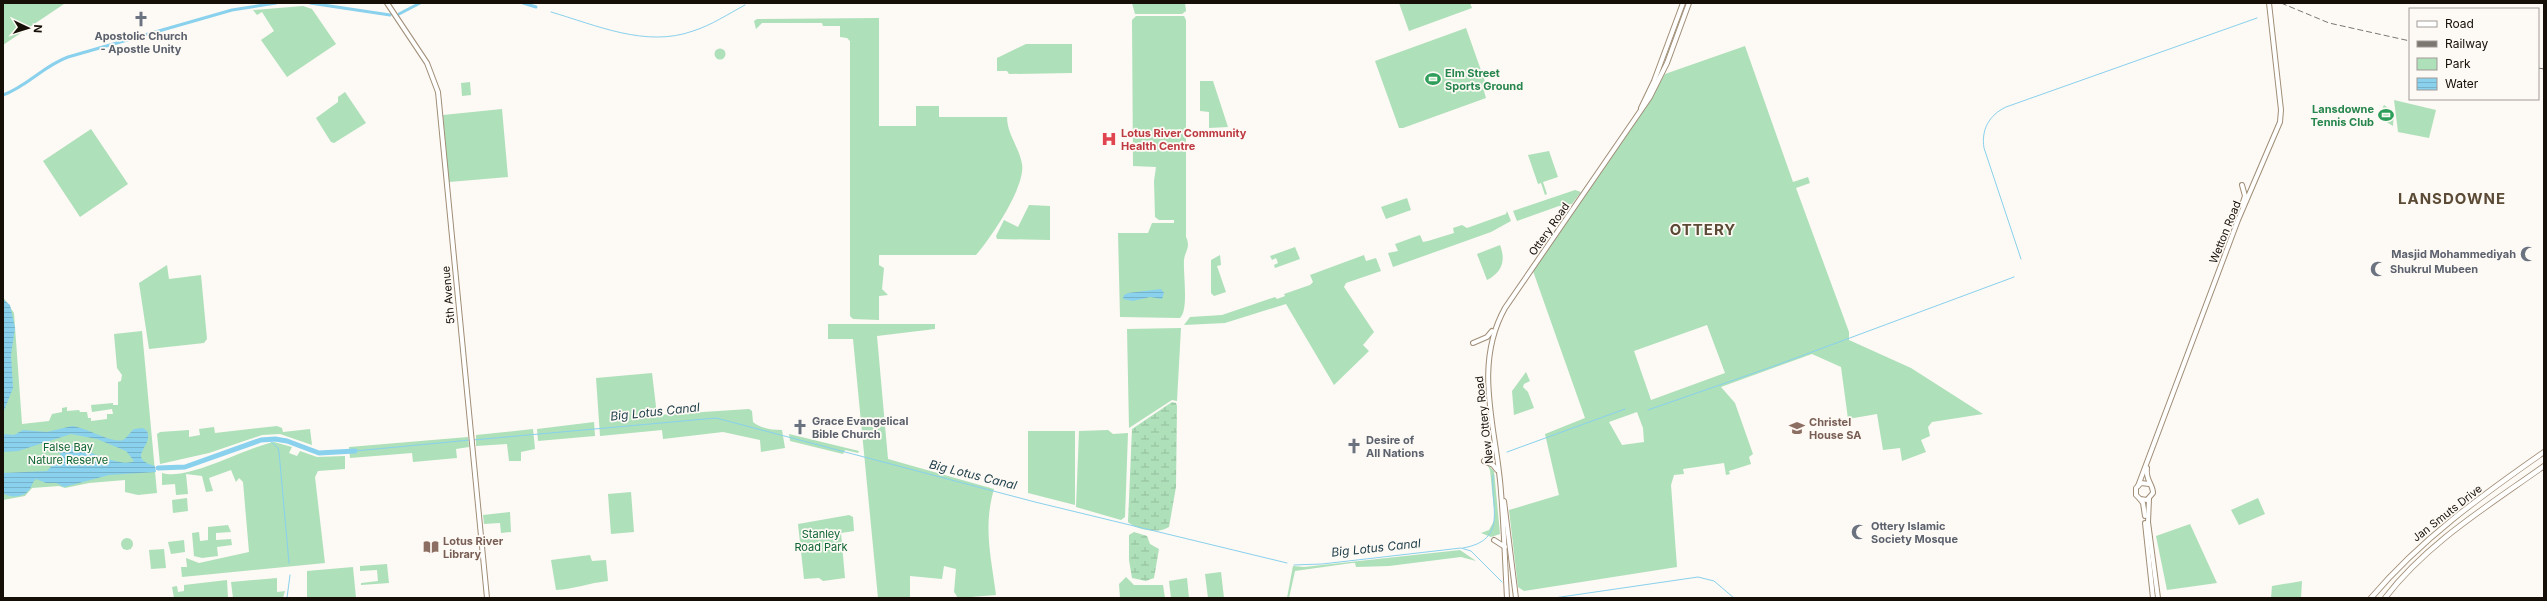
<svg xmlns="http://www.w3.org/2000/svg" width="2547" height="601" font-family="Inter,sans-serif">
<defs>
<pattern id="wetland-marsh" width="20" height="14" patternUnits="userSpaceOnUse"><rect width="20" height="14" fill="#aee0ba"/><path d="M1 5h8M5 5V1M11 12h8M15 12V8" fill="none" stroke="#95bf9e"/></pattern>
<pattern id="water-rules" width="6" height="5" patternUnits="userSpaceOnUse"><rect width="6" height="5" fill="#89d1ed"/><path d="M0 2.5h6" fill="none" stroke="#76b2ca"/></pattern>
</defs>
<rect width="100%" height="100%" fill="#fdf9f4"/>
<g fill="#aee0ba" fill-rule="evenodd">
<path d="M3,3H63L64,4L3,45Z"/>
<path d="M1132,3H1185L1186,11L1182,14H1135Z"/>
<path d="M1399,3H1470L1472,8L1409,31Z"/>
<path d="M303,6L312,9L336,44L287,77L261,40L274,31L262,12L257,15L253,10Z"/>
<path d="M1136,16H1184L1186,20V237C1191,247 1185,251 1184,260C1183,274 1189,309 1180,318L1120,317L1118,233H1148L1152,223H1174V220H1159L1155,217L1154,181L1156,167L1133,166L1132,20Z"/>
<path d="M879,18V126H916V106H939V117H1007C1007,134 1019,147 1022,164C1026,186 991,238 976,255H879V265L884,268L882,289L888,295L879,296V320L853,319L850,316V41L847,38L840,37V26H823L822,23H762L756,29L754,21L757,19Z"/>
<path d="M1466,28L1488,90L1484,91L1486,98L1403,128H1399L1375,61Z"/>
<path d="M1026,44H1072V73L1009,74L1007,71H997V58Z"/>
<path d="M1745,46L1793,182L1808,177L1810,183L1796,188L1849,332V340L1911,368L1983,414L1932,422L1928,427L1930,436L1921,440L1926,452L1902,461L1900,448L1883,450L1877,414L1848,419L1841,367L1812,354L1721,387L1735,403L1753,454L1749,457L1751,464L1729,471L1730,474L1726,475L1724,463L1683,469L1684,474L1674,475L1671,485L1677,567L1524,591L1518,587L1509,510L1559,495L1545,434L1585,418L1533,271L1644,110L1665,74ZM1707,325L1725,373L1651,400L1634,351ZM1637,412L1643,428L1644,442L1622,445L1609,422Z"/>
<circle cx="720" cy="54" r="5.5"/>
<path d="M1200,81H1213L1228,127L1209,128V112L1200,111Z"/>
<path d="M470,82L471,95L462,96L461,83Z"/>
<path d="M345,92L366,123L334,143L331,142L316,118L338,102V97Z"/>
<path d="M2394,100L2436,110L2429,138L2398,132Z"/>
<path d="M2384,105L2394,112L2393,126L2378,117Z"/>
<path d="M502,109L508,177L449,182L443,115Z"/>
<path d="M91,129L128,184L80,217L43,161Z"/>
<path d="M1549,151L1558,177L1543,182L1547,194L1545,195L1541,183L1538,184L1528,155Z"/>
<path d="M1575,190L1581,192L1572,204L1559,206L1517,221L1513,211Z"/>
<path d="M1407,198L1411,210L1386,219L1381,207Z"/>
<path d="M1029,205L1050,206V240L997,239L996,236L1004,220L1018,227Z"/>
<path d="M1507,211L1511,221L1491,232L1393,267L1388,253L1398,251L1395,244L1420,235L1423,242L1428,241L1454,233L1453,228L1462,225L1467,228L1506,214Z"/>
<path d="M1500,245C1506,261 1502,272 1487,280L1477,254Z"/>
<path d="M1295,247L1300,259L1275,268L1274,265L1278,263L1276,258L1272,260L1270,256Z"/>
<path d="M1220,255L1221,265L1217,266L1226,292L1214,296L1211,293V260Z"/>
<path d="M1364,255L1366,261L1376,258L1381,271L1346,283L1344,287L1374,332L1363,345L1369,351L1334,385L1286,304L1225,323L1184,325L1190,317L1222,315L1275,297L1277,299L1285,296L1284,294L1310,285L1313,282L1310,275Z"/>
<path d="M167,265L169,279L201,275L207,339L204,343L149,349L139,283Z"/>
<path d="M3,297L14,313L22,424L49,421L52,414L62,412V408L67,407V411L79,410L80,412H87L88,418H91V421L107,419V414H113L112,409L92,412L91,405L113,403V405H118V382L121,381L122,375L117,368L114,334L142,331L157,493L138,495L125,492V480L89,483L65,488L59,486L32,488L25,496L3,500Z"/>
<path d="M828,324H935V329L877,336L888,459L994,489C983,527 991,556 996,595L958,598L954,592L956,569L944,566L942,579L910,576V598H878L853,339H828Z"/>
<path d="M1181,328L1177,401L1172,400L1129,428L1127,329Z"/>
<path d="M1526,372L1530,381L1524,384L1523,387L1528,392L1534,408L1514,415L1512,391Z"/>
<path d="M652,373L657,415L749,409L752,411L753,422C762,429 772,430 782,430L785,448L761,452L760,440L723,432L663,439L662,430L600,436L596,378Z"/>
<path d="M594,422L595,436L538,441L537,429Z"/>
<path d="M277,426L282,428L283,432L310,429L312,445L280,434L262,435L209,453L160,464L157,434L160,432L189,430V437L200,435L199,429L214,427L215,433Z"/>
<path d="M533,429L535,449L521,452V461H509L507,444L476,446V435Z"/>
<path d="M1108,430L1113,434L1128,433L1125,517L1121,520L1076,507L1079,431Z"/>
<path d="M1028,431H1075V505L1028,493Z"/>
<path d="M789,434L859,451L858,453L845,450L843,454L790,441Z"/>
<path d="M468,437L469,447L456,449L457,458L413,462L412,453L350,458L349,447Z"/>
<path d="M274,442L292,447L289,453L297,456L300,451L317,457L345,456V469L318,471L315,477L325,563L182,577L181,567H187L186,558L199,563L249,552L243,482L239,478L236,482L231,470L209,478L213,491L206,492L202,476L186,474L188,494L176,495L175,484L162,485V473C189,481 244,448 274,442Z"/>
<path d="M1487,464L1494,471L1500,534L1491,537L1481,533L1489,530L1494,521V509L1490,470Z"/>
<path d="M631,492L634,532L611,534L608,494Z"/>
<path d="M187,498L188,511L173,513L172,500Z"/>
<path d="M2258,498L2265,514L2239,525L2231,510Z"/>
<path d="M510,512L511,532L501,533L500,523L484,524L483,515Z"/>
<path d="M849,515L853,517L854,531L841,533L845,578L823,581L819,578L804,579L798,524Z"/>
<path d="M2190,524L2217,583L2167,590L2156,536Z"/>
<path d="M228,525L231,532L216,533V540L231,539L232,545L217,547L218,556L202,558L194,556L192,533L199,532L200,541L208,540V527Z"/>
<circle cx="127" cy="544" r="6"/>
<path d="M184,540L185,552L171,554L168,542Z"/>
<path d="M164,549L166,568L151,569L149,550Z"/>
<path d="M1460,550L1476,561L1461,557L1389,566L1356,567L1355,563H1352L1295,571L1289,598H1287L1293,566L1304,567Z"/>
<path d="M590,555L592,561L606,560L608,581C589,583 574,589 556,590L551,560Z"/>
<path d="M387,564L389,583L361,585V583L378,581L377,570L360,571V566Z"/>
<path d="M353,567L356,598H307V571Z"/>
<path d="M1221,572L1224,598H1208L1205,574Z"/>
<path d="M1126,577L1134,585H1163L1165,598H1120L1119,584Z"/>
<path d="M277,578V592L285,591L283,598H233L231,582Z"/>
<path d="M1187,578L1189,598H1171L1169,581Z"/>
<path d="M227,580L228,598H174L172,587L177,586L178,592L184,591V585Z"/>
<path d="M2302,581L2301,598H2271L2272,586Z"/>
</g>
<g fill="url(#wetland-marsh)">
<path d="M1172,402L1176,403L1177,406L1176,487L1169,527C1159,534 1136,530 1128,522L1132,429Z"/>
<path d="M1134,532L1147,536L1150,544L1159,549L1154,578L1146,581L1132,578L1129,560V535Z"/>
</g>
<g fill="url(#water-rules)">
<path d="M1161,289L1164,293L1162,299L1150,297L1133,301L1123,299L1124,295L1128,293Z"/>
<path d="M3,299L10,305L15,328L11,355L13,388L3,413Z"/>
<path d="M72,426C85,427 113,444 123,440C127,438 130,432 134,429L143,428L147,431C154,447 125,457 155,466L156,472L109,475L64,487L56,483H46L36,479C32,482 32,487 29,490C23,498 10,498 3,493V473L47,471L61,456L60,453L52,449C61,431 115,471 134,461L126,451L97,439L71,434L18,451L3,452V434L14,435L23,430L47,432Z"/>
</g>
<g fill="none" stroke-linecap="round" stroke-linejoin="round">
<g stroke="#89d1ed" stroke-width="1">
<path d="M551,12C596,25 646,48 693,31C712,25 728,14 745,5"/>
<path d="M2021,259L1984,148C1981,130 1989,115 2006,107L2257,18"/>
<path d="M1648,410L1777,365L2014,277"/>
<path d="M269,440L278,448L279,452L289,563"/>
<path d="M473,440L716,418L1035,502L1287,563"/>
<path d="M355,451L470,440"/>
<path d="M1507,452L1625,409"/>
<path d="M1463,548C1509,540 1490,506 1493,475"/>
<path d="M1294,565L1322,564L1461,548L1471,551L1502,582"/>
<path d="M287,598L290,575"/>
<path d="M1554,598L1698,577L1714,581L1734,598"/>
</g>
<g stroke="#89d1ed" stroke-width="3">
<path d="M310,3L390,15"/>
<path d="M523,3L536,7"/>
<path d="M399,14L420,3"/>
<path d="M3,95C28,86 43,66 68,57L232,10L276,3"/>
</g>
<path stroke="#89d1ed" stroke-width="5" d="M158,468L185,467L261,440L275,439L287,441L319,453L355,451"/>
<defs>
<g id="secondary">
<path d="M387,3L427,63L438,92L487,598"/>
<path d="M1641,108L1654,81L1683,3"/>
<path d="M2242,205L2245,196L2242,185"/>
<path d="M1473,343L1487,337L1492,331"/>
<path d="M1484,461L1492,454L1493,445"/>
<path d="M1484,461L1493,465L1497,470"/>
<path d="M2147,468C2145,480 2153,484 2153,493L2147,500L2140,499L2136,495V488L2141,483L2149,484"/>
<path d="M2138,486L2238,220L2280,122L2281,110L2269,3"/>
<path d="M2140,499L2143,503L2145,516"/>
<path d="M2149,499L2148,522L2158,598"/>
<path d="M1504,501L1516,598"/>
<path d="M2145,523L2153,598"/>
<path d="M1494,540L1505,547"/>
<path d="M1507,598C1505,563 1504,527 1501,492C1497,430 1472,367 1505,308L1650,97L1667,63L1689,3"/>
</g>
<g id="primary">
<path d="M2371,598C2421,539 2481,496 2544,452"/>
<path d="M2385,598C2427,543 2488,506 2544,466"/>
</g>
</defs>
<use href="#secondary" stroke="#a08d76" stroke-width="6"/>
<use href="#primary" stroke="#a08d76" stroke-width="6"/>
<use href="#secondary" stroke="#fff" stroke-width="4"/>
<use href="#primary" stroke="#fff" stroke-width="4.5"/>
<g stroke="#7c7770" stroke-width="1" stroke-dasharray="6 3" stroke-linecap="butt">
<path d="M2281,3L2329,23L2410,41"/>
<path d="M2538,68L2544,69"/>
</g>
</g>
<defs>
<symbol id="church-bare" viewBox="-9 -9 18 18"><path d="M-1.2-6h2.4v3.5h3.3v2.4h-3.3V6h-2.4V-.1h-3.3v-2.4h3.3Z" fill="#6b7280" stroke="#fdf9f4" stroke-width="2.5" paint-order="stroke"/></symbol>
<symbol id="stadium-bare" viewBox="-9 -9 18 18"><path d="M0-5a6.5 5 0 1 0 0 10a6.5 5 0 1 0 0-10ZM-3.5-1.8h7v3.6h-7Z" fill="#2e9e5b" stroke="#fdf9f4" stroke-width="2.5" paint-order="stroke"/></symbol>
<symbol id="hospital-bare" viewBox="-9 -9 18 18"><path d="M-5-5h3v3.5h4V-5h3V5h-3V1.5h-4V5h-3Z" fill="#e0444e" stroke="#fdf9f4" stroke-width="2.5" paint-order="stroke"/></symbol>
<symbol id="mosque-bare" viewBox="-9 -9 18 18"><path d="M3.5-4.9A6 6 0 1 0 3.5 4.9A5 5 0 1 1 3.5-4.9Z" fill="#6b7280" stroke="#fdf9f4" stroke-width="2.5" paint-order="stroke"/></symbol>
<symbol id="school-bare" viewBox="-9 -9 18 18"><path d="M0-5L7-2L0 1L-7-2ZM-4 1L0 2.5L4 1V4Q0 6-4 4Z" fill="#8d6e63" stroke="#fdf9f4" stroke-width="2.5" paint-order="stroke"/></symbol>
<symbol id="library-bare" viewBox="-9 -9 18 18"><path d="M-6-4Q-3-5.5-.7-3.5V5Q-3 3-6 4ZM6-4Q3-5.5 .7-3.5V5Q3 3 6 4Z" fill="#8d6e63" stroke="#fdf9f4" stroke-width="2.5" paint-order="stroke"/></symbol>
</defs>
<g fill-rule="evenodd">
<use href="#church-bare" x="130" y="8" width="22" height="22"/>
<use href="#stadium-bare" x="1422" y="68" width="22" height="22"/>
<use href="#stadium-bare" x="2375" y="104" width="22" height="22"/>
<use href="#hospital-bare" x="1098" y="128" width="22" height="22"/>
<use href="#mosque-bare" x="2517" y="243" width="22" height="22"/>
<use href="#mosque-bare" x="2367" y="258" width="22" height="22"/>
<use href="#church-bare" x="789" y="416" width="22" height="22"/>
<use href="#school-bare" x="1786" y="417" width="22" height="22"/>
<use href="#church-bare" x="1343" y="435" width="22" height="22"/>
<use href="#mosque-bare" x="1848" y="521" width="22" height="22"/>
<use href="#library-bare" x="420" y="536" width="22" height="22"/>
</g>
<g text-anchor="middle" stroke-width="3.5" stroke-linejoin="round" paint-order="stroke">
<g font-size="11" font-weight="bold" fill="#5b616d" stroke="#fdf9f4" text-anchor="start">
<text x="141" y="40" text-anchor="middle">Apostolic Church<tspan x="141" dy="13">- Apostle Unity</tspan></text>
<text x="2516" y="258" text-anchor="end">Masjid Mohammediyah</text>
<text x="2390" y="273">Shukrul Mubeen</text>
<text x="812" y="425">Grace Evangelical<tspan x="812" dy="13">Bible Church</tspan></text>
<text x="1366" y="444">Desire of<tspan x="1366" dy="13">All Nations</tspan></text>
<text x="1871" y="530">Ottery Islamic<tspan x="1871" dy="13">Society Mosque</tspan></text>
</g>
<g font-size="11" font-weight="bold" fill="#27864d" stroke="#fdf9f4" text-anchor="start">
<text x="1445" y="77">Elm Street<tspan x="1445" dy="13">Sports Ground</tspan></text>
<text x="2374" y="113" text-anchor="end">Lansdowne<tspan x="2374" dy="13">Tennis Club</tspan></text>
</g>
<g font-size="11" font-weight="bold" fill="#be3a42" stroke="#fdf9f4" text-anchor="start">
<text x="1121" y="137">Lotus River Community<tspan x="1121" dy="13">Health Centre</tspan></text>
</g>
<g font-size="11" fill="#160f07" stroke="#fdf9f4">
<text transform="translate(1549 229) rotate(-55)" y="4">Ottery Road</text>
<text transform="translate(2225 232) rotate(-68)" y="4">Wetton Road</text>
<text transform="translate(448 295) rotate(-95)" y="4">5th Avenue</text>
<text transform="translate(1484 420) rotate(-97)" y="4">New Ottery Road</text>
<text transform="translate(2447 513) rotate(-38)" y="4">Jan Smuts Drive</text>
</g>
<g font-size="11" font-weight="bold" fill="#785e54" stroke="#fdf9f4" text-anchor="start">
<text x="1809" y="426">Christel<tspan x="1809" dy="13">House SA</tspan></text>
<text x="443" y="545">Lotus River<tspan x="443" dy="13">Library</tspan></text>
</g>
<g font-size="11" fill="#0d6533" stroke="#fdf9f4">
<text x="68" y="451">False Bay<tspan x="68" dy="13">Nature Reserve</tspan></text>
<text x="821" y="538">Stanley<tspan x="821" dy="13">Road Park</tspan></text>
</g>
<g font-size="12" font-style="italic" fill="#1d3e4a" stroke="#fdf9f4">
<text transform="translate(655 412) rotate(-6)" y="4">Big Lotus Canal</text>
<text transform="translate(973 475) rotate(14)" y="4">Big Lotus Canal</text>
<text transform="translate(1376 548) rotate(-6)" y="4">Big Lotus Canal</text>
</g>
<g font-size="15" font-weight="bold" letter-spacing="1" fill="#5b4a35" stroke="#fdf9f4">
<text x="2452" y="204">LANSDOWNE</text>
<text x="1703" y="235">OTTERY</text>
</g>
</g>
<rect width="2547" height="601" fill="none" stroke="#160f07" stroke-width="8"/>
<rect x="2409" y="8" width="130" height="92" fill="#fdf9f4" stroke="#a19b95"/>
<rect x="2417" y="21" width="20" height="6" fill="#ffffff" stroke="#a19b95"/>
<text x="2445" y="28" font-size="12" fill="#160f07">Road</text>
<rect x="2417" y="41" width="20" height="6" fill="#7c7770" stroke="#a19b95"/>
<text x="2445" y="48" font-size="12" fill="#160f07">Railway</text>
<rect x="2417" y="58" width="20" height="12" fill="#aee0ba" stroke="#a19b95"/>
<text x="2445" y="68" font-size="12" fill="#160f07">Park</text>
<rect x="2417" y="78" width="20" height="12" fill="url(#water-rules)" stroke="#a19b95"/>
<text x="2445" y="88" font-size="12" fill="#160f07">Water</text>
<g transform="translate(28 28) rotate(94)" stroke="#fdf9f4" stroke-width="3" paint-order="stroke">
<path d="M0-3L7 15L0 10L-7 15Z" fill="#160f07"/>
<text y="-6" font-size="11" font-weight="bold" text-anchor="middle" fill="#160f07">N</text>
</g>
</svg>
